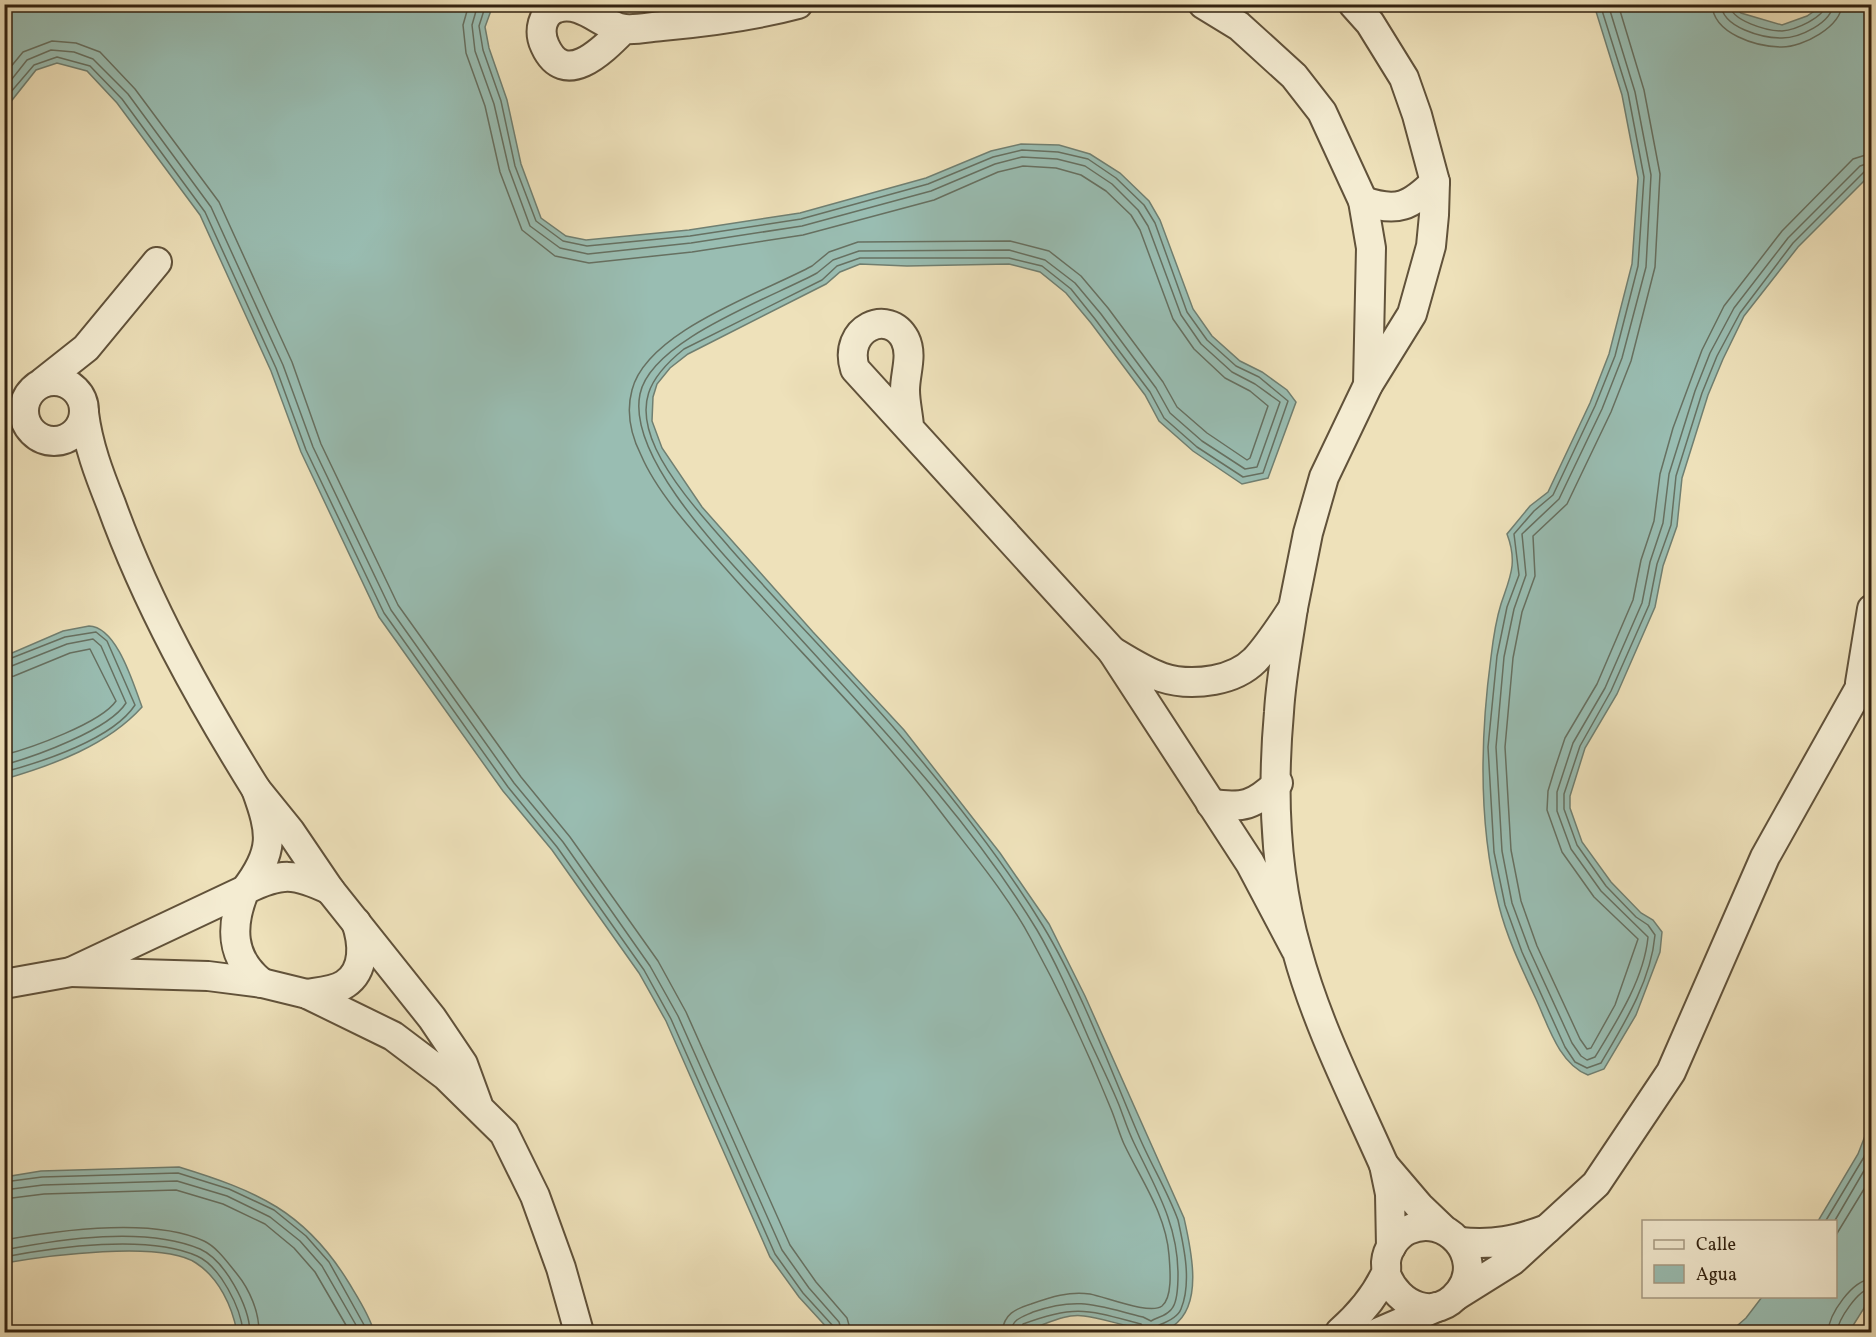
<svg xmlns="http://www.w3.org/2000/svg" width="1876" height="1337" font-family="Vollkorn,serif">
<rect width="100%" height="100%" fill="#eee1ba"/>
<filter id="stains"><feTurbulence type="fractalNoise" baseFrequency=".00333" numOctaves="4"/><feColorMatrix values="0 0 0 0 .2 0 0 0 0 .09 0 0 0 0 .02 0 0 0 .5 -.17"/></filter>
<radialGradient id="worn" r=".72"><stop offset=".6" stop-color="#630" stop-opacity="0"/><stop offset="1" stop-color="#630" stop-opacity=".3"/></radialGradient>
<g fill="#99bdb2" stroke="#707f71" stroke-width="1.5">
<path d="M5,4L493,5L485,27L489,48L507,100L521,164L541,218L566,236L586,240L689,230L800,213L926,178L991,151L1021,144L1059,145L1090,154L1120,173L1149,201L1160,220L1193,309L1212,336L1240,361L1262,372L1287,390L1296,402L1268,478L1242,484L1193,451L1159,421L1145,395L1091,323L1066,293L1040,272L1009,264L907,266L860,264L840,272L826,284L688,354L670,368L657,384L653,397L652,421L662,448L702,507L813,632L904,730L1000,853L1049,924L1085,996L1184,1218C1191,1249 1204,1305 1173,1326C1148,1337 1111,1319 1084,1316C1060,1313 1042,1328 1019,1332C1002,1336 981,1332 964,1332C920,1332 875,1333 831,1332L799,1297L770,1257L666,1021L639,973L552,850L503,791L379,617L301,452L271,371L200,215L117,103L87,71L57,63L36,70L5,109Z"/>
<path d="M1594,5H1732L1741,13L1782,25L1807,16L1823,5H1871L1872,173L1798,247L1744,316L1723,359L1708,395L1682,478L1677,526L1663,566L1655,607L1617,694L1585,748L1570,796V808L1582,842L1611,882L1641,913L1653,920L1662,932L1660,952L1636,1015L1604,1069L1588,1075C1559,1064 1548,1025 1536,999C1522,969 1507,938 1499,906C1478,825 1480,739 1491,657C1493,640 1496,620 1501,604C1510,577 1518,563 1507,534L1530,506L1548,492L1590,403L1609,354L1632,264L1638,178L1622,95Z"/>
<path d="M89,626C117,627 133,683 142,707C108,745 53,765 5,779V656L63,631Z"/>
<path d="M1871,1078V1297L1849,1332H1730L1746,1318L1762,1297L1836,1296V1222L1818,1221L1858,1154L1870,1123L1867,1112Z"/>
<path d="M179,1167C257,1191 305,1211 349,1283C358,1298 370,1316 374,1332H237C232,1306 219,1278 196,1263C162,1240 45,1256 5,1263V1177L41,1171Z"/>
</g>
<g fill="none" stroke-linecap="round" stroke-linejoin="round">
<g stroke="#667061" stroke-width="1.5">
<path d="M469,4L463,25L466,53L485,106L500,172L522,230L555,256L589,263L692,252L803,235L934,200L998,172L1023,166L1056,168L1081,175L1106,191L1131,215L1140,230L1173,319L1194,349L1225,378L1250,391L1268,406L1250,458L1247,460L1207,433L1177,407L1163,382L1108,308L1081,276L1049,251L1010,241L858,242L829,252L812,266C762,293 647,331 632,390C626,412 631,435 641,455C658,495 698,537 726,569C797,650 875,725 940,811C971,852 1007,894 1031,939C1061,994 1088,1052 1111,1109C1116,1121 1119,1133 1124,1144C1141,1180 1166,1214 1169,1255C1170,1268 1173,1297 1162,1306C1150,1315 1106,1297 1090,1294C1069,1291 1051,1297 1031,1304C1015,1309 1004,1314 1002,1332"/>
<path d="M478,4L472,25L475,51L494,104L509,169L530,226L560,248L588,254L691,243L802,226L931,191L995,164L1022,157L1057,159L1085,166L1112,184L1138,210L1148,226L1181,315L1201,344L1232,372L1255,384L1280,402L1257,467L1245,469L1202,441L1170,413L1156,388L1101,314L1075,283L1045,260L1009,250L859,251L833,260L817,273C771,298 651,340 640,394C626,461 736,567 778,614C869,715 966,813 1037,930C1057,964 1073,1002 1089,1039C1099,1061 1110,1083 1119,1105C1124,1118 1128,1131 1134,1143C1155,1187 1178,1224 1178,1274C1178,1284 1178,1299 1173,1307C1169,1315 1158,1317 1151,1321L1143,1317C1098,1306 1079,1296 1033,1312C1022,1317 1012,1319 1011,1332"/>
<path d="M486,4L479,26L483,50L501,101L515,166L536,221L563,241L587,246L690,236L801,219L928,184L993,157L1022,150L1058,152L1088,159L1116,178L1144,205L1155,223L1187,312L1207,340L1236,366L1259,377L1288,401L1263,473L1243,477L1197,447L1164,418L1150,392L1095,319L1071,289L1042,266L1009,258H860L837,266L822,280L684,349C648,378 635,404 656,449C672,483 704,518 729,547C785,611 845,671 900,735C951,795 1002,859 1043,926C1080,987 1110,1068 1138,1134C1150,1163 1167,1190 1178,1220C1184,1247 1192,1282 1181,1309C1178,1317 1167,1322 1159,1325L1157,1332"/>
<path d="M1600,4L1628,93L1644,177L1638,266L1615,356L1595,406L1553,495L1534,511L1514,534L1519,575L1507,607L1497,656L1488,747L1494,852L1505,905L1522,952L1565,1047L1575,1062L1587,1068L1601,1063C1624,1024 1651,981 1655,935L1648,925L1636,917L1606,886L1577,845L1564,809V794L1580,746L1611,691L1649,605L1657,564L1671,525L1676,476L1702,393L1717,356L1740,313L1793,243L1865,171L1872,170"/>
<path d="M1608,4L1635,92L1651,175L1646,267L1622,358L1602,409L1559,499L1522,534L1526,575L1514,609L1504,657L1496,747L1502,851L1512,903L1529,949L1572,1043L1581,1056L1587,1060L1595,1057C1617,1021 1644,979 1648,937L1601,891L1571,849L1557,811V792L1573,743L1605,688L1642,603L1650,562L1663,523L1669,474L1695,391L1710,353L1734,308L1788,238L1860,166L1872,162"/>
<path d="M1618,4L1644,90L1660,174L1655,267L1631,361L1611,412L1567,504L1533,536L1535,576L1522,612L1513,658L1505,747L1511,850L1521,901L1537,946L1580,1039L1587,1049L1591,1048L1615,1005L1638,939L1594,897L1562,852L1547,810L1548,791L1555,768L1565,738L1597,684L1633,600L1641,560L1654,521L1660,474L1673,428L1702,350L1724,306L1782,231L1853,159L1872,153"/>
<path d="M1712,4C1713,34 1757,47 1782,47C1803,47 1841,27 1842,4"/>
<path d="M1721,4C1722,28 1763,38 1782,38C1799,38 1832,23 1833,4"/>
<path d="M1729,4C1731,21 1767,31 1782,31C1795,30 1824,18 1826,4"/>
<path d="M4,75L23,52L52,41L76,43L100,52L135,89L219,202L292,362L321,444L398,605L521,777L570,837L658,961L686,1012L790,1245L816,1282L847,1318L851,1332"/>
<path d="M4,89L27,60L51,50L74,52L93,59L128,94L211,207L283,365L313,447L391,610L514,783L563,842L650,966L678,1016L782,1250L809,1288L839,1322L842,1332"/>
<path d="M4,100L34,65L57,57L90,66L122,99L205,212L276,368L306,450L384,613L508,787L557,847L644,970L671,1019L775,1254L803,1293L833,1326L835,1332"/>
<path d="M4,661L65,637L96,632L107,641L135,705C113,739 42,762 4,772"/>
<path d="M4,669L67,644L93,639L101,646L126,703C109,730 36,756 4,765"/>
<path d="M4,678L14,676L70,653L90,649L116,701C101,723 31,748 4,755"/>
<path d="M4,1182L42,1177L178,1173L229,1189L274,1210L306,1236L329,1262L368,1332"/>
<path d="M4,1190L43,1185L177,1181L227,1196L270,1217L300,1241L322,1266L360,1332"/>
<path d="M4,1199L44,1194L176,1190L223,1204L265,1224L294,1248L315,1272L350,1332"/>
<path d="M1825,1222L1864,1157L1872,1132"/>
<path d="M1834,1222L1872,1157"/>
<path d="M1836,1235L1872,1176"/>
<path d="M4,1240C60,1230 152,1217 204,1241C217,1247 228,1263 237,1274C250,1290 259,1312 259,1332"/>
<path d="M4,1250C61,1239 145,1226 200,1249C225,1260 249,1306 250,1332"/>
<path d="M4,1257C56,1247 148,1234 197,1256C220,1266 241,1308 243,1332"/>
<path d="M1019,1332L1023,1324C1076,1304 1088,1310 1141,1324L1146,1332"/>
<path d="M1828,1332C1829,1314 1852,1280 1872,1279"/>
<path d="M1837,1332C1838,1320 1858,1289 1872,1288"/>
</g>
<defs>
<g id="minor">
<path d="M1203,4L1239,26L1294,76L1322,112L1363,201L1371,248L1368,385"/>
<path d="M624,29C604,49 565,90 545,46C538,31 542,13 557,8C583,0 602,27 625,29C637,30 650,27 662,26C707,22 753,16 798,4"/>
<path d="M1363,201C1398,213 1410,206 1435,182"/>
<circle cx="54" cy="411" r="30"/>
<path d="M43,382L86,348L157,262"/>
<path d="M84,413C88,445 99,474 111,504C147,604 200,699 256,789"/>
<path d="M909,426C908,414 905,402 905,390C905,373 913,355 905,339C889,308 842,328 855,369L1112,651"/>
<path d="M1293,608L1308,533L1324,477L1368,385L1412,314L1431,246L1434,215L1435,182L1417,115L1404,78L1370,23L1353,4"/>
<path d="M1860,683L1872,609"/>
<path d="M1211,804C1244,808 1253,806 1278,783"/>
<path d="M1296,950L1250,863L1112,651C1148,673 1170,688 1214,680C1230,677 1243,672 1255,660C1269,645 1281,626 1293,608C1288,642 1281,677 1279,712C1272,790 1275,875 1297,951C1317,1025 1353,1095 1384,1165"/>
<path d="M262,983C230,958 230,925 245,890C282,872 294,873 330,890"/>
<path d="M4,984L71,972"/>
<path d="M307,994C319,992 335,991 345,984C366,970 363,942 356,922"/>
<path d="M478,1105L463,1064L432,1018L330,890L290,831L256,789C272,833 275,851 245,890L71,972L208,976L262,983L307,994L393,1036L446,1076L504,1133L535,1196L561,1268L579,1332"/>
<path d="M1547,1229L1596,1184L1671,1072L1765,857L1872,666"/>
<path d="M1391,1247L1390,1194L1384,1165L1419,1206L1443,1229"/>
<path d="M1456,1296L1512,1261L1547,1229C1515,1241 1494,1245 1460,1242"/>
<path d="M1340,1332C1357,1317 1375,1296 1385,1275C1387,1271 1386,1267 1386,1262C1387,1249 1397,1235 1408,1230C1446,1212 1485,1257 1460,1291C1436,1323 1398,1306 1386,1274"/>
<path d="M1379,1332L1437,1307"/>
</g>
</defs>
<use href="#minor" stroke="#61523a" stroke-width="32"/>
<use href="#minor" stroke="#f4ecd2" stroke-width="28"/>
</g>
<rect width="1876" height="1337" fill="none" stroke="#eee1ba" stroke-width="24"/>
<rect x="6" y="6" width="1864" height="1325" fill="none" stroke="#322210" stroke-width="3"/>
<rect x="12" y="12" width="1852" height="1313" fill="none" stroke="#322210" stroke-width="1.5"/>
<rect x="1642" y="1220" width="195" height="78" fill="#f4ecd2" stroke="#a69b84" stroke-width="1.5"/>
<rect x="1654" y="1240" width="30" height="9" fill="#f4ecd2" stroke="#a69b84" stroke-width="1.5"/>
<text x="1696" y="1250" font-size="18" fill="#322210">Calle</text>
<rect x="1654" y="1265" width="30" height="18" fill="#99bdb2" stroke="#a69b84" stroke-width="1.5"/>
<text x="1696" y="1280" font-size="18" fill="#322210">Agua</text>
<rect width="100%" height="100%" filter="url(#stains)"/>
<rect width="100%" height="100%" fill="url(#worn)"/>
</svg>
